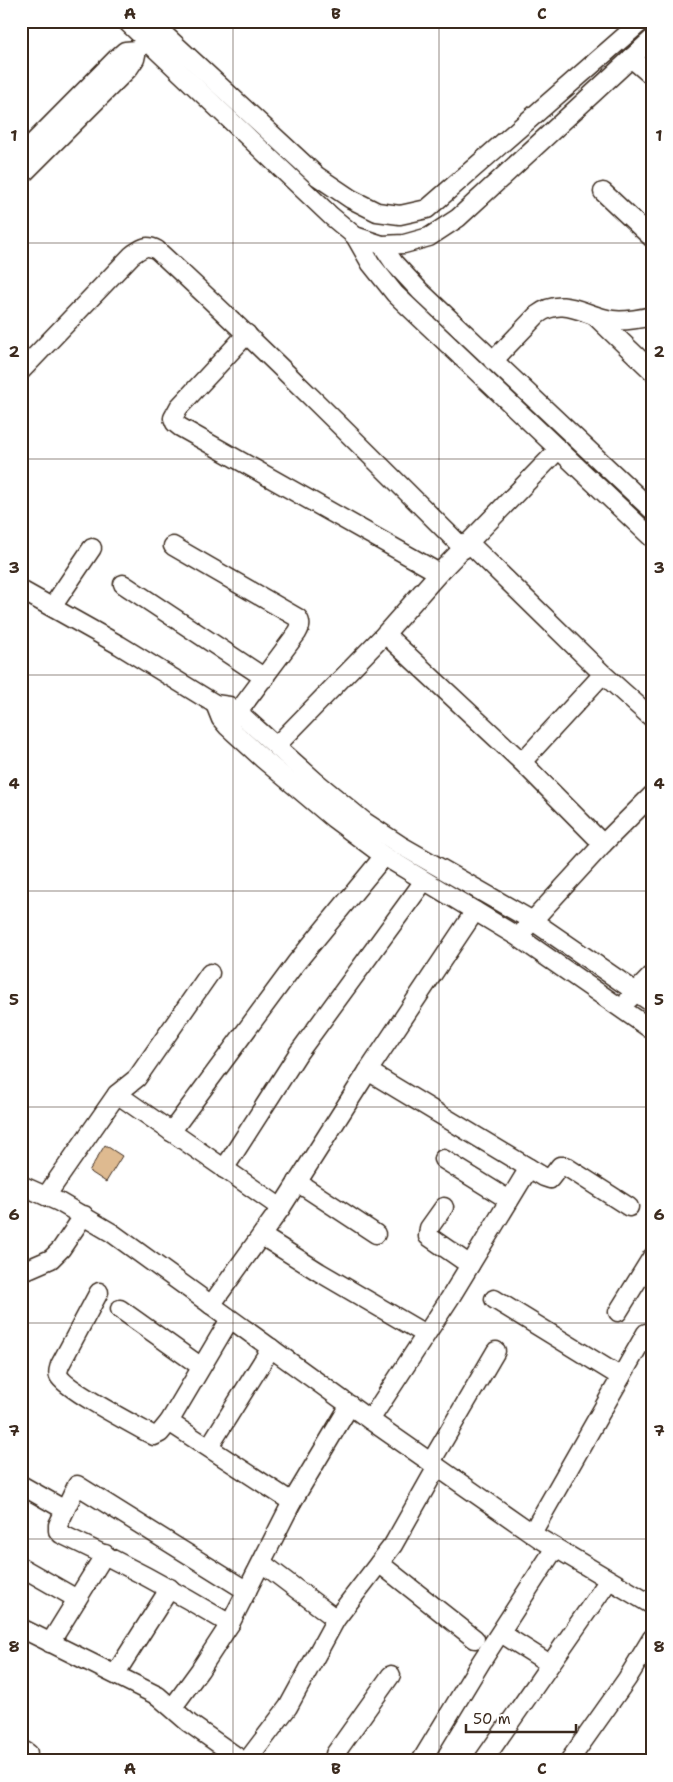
<svg xmlns="http://www.w3.org/2000/svg" width="673" height="1782" font-family="'Shantell Sans',sans-serif">
<rect width="100%" height="100%" fill="#fff"/>
<filter id="ink" filterUnits="userSpaceOnUse"><feTurbulence type="fractalNoise" baseFrequency=".02" numOctaves="2"/><feDisplacementMap in="SourceGraphic" scale="10" xChannelSelector="R" yChannelSelector="G"/><feConvolveMatrix kernelMatrix="1 2 1 2 8 2 1 2 1" color-interpolation-filters="sRGB"/></filter>
<g filter="url(#ink)">
<path fill="#deba90" stroke="#3b2a1e" d="M105,1145L122,1156L106,1182L89,1171Z"/>
<g fill="none" stroke-linecap="round" stroke-linejoin="round">
<defs>
<g id="minor">
<path d="M126,21L331,216L355,236L382,245L404,244L429,237L458,218L652,39"/>
<path d="M150,21L317,176L351,199L377,212L400,215L427,209L642,21"/>
<path d="M631,58L652,76"/>
<path d="M21,155L117,58L125,51L137,50"/>
<path d="M21,176L129,68L135,59L137,50L154,33"/>
<path d="M603,192L652,238"/>
<path d="M355,236L371,264L395,294L652,538"/>
<path d="M382,245L394,263L420,291L652,510"/>
<path d="M595,316L652,371"/>
<path d="M247,334L179,407L173,418L175,423L180,427L439,573"/>
<path d="M493,361L537,315C563,295 585,316 612,320C625,322 639,319 652,316"/>
<path d="M21,371L132,255C142,248 146,244 157,250C262,347 363,448 464,549"/>
<path d="M469,543L603,674L652,718"/>
<path d="M173,546L298,618C302,624 300,628 297,633L232,720"/>
<path d="M123,584L265,678"/>
<path d="M21,590L119,645L215,704L229,706L238,712L315,781L365,822L400,845L533,921L652,1003"/>
<path d="M52,607L92,548"/>
<path d="M385,634L522,762L603,844"/>
<path d="M215,704L221,719L227,726L263,759L333,818L384,856L518,937L652,1030"/>
<path d="M276,746L385,634L439,573L559,449"/>
<path d="M522,762L603,674"/>
<path d="M525,929L603,844L652,795"/>
<path d="M629,999L652,975"/>
<path d="M368,1071L544,1177L550,1179L560,1166H565L629,1207"/>
<path d="M117,1094L281,1208"/>
<path d="M171,1132L296,963L384,856"/>
<path d="M443,1159L509,1200"/>
<path d="M224,1169L299,1052L424,881"/>
<path d="M297,1182L376,1234"/>
<path d="M21,1185L59,1202L112,1233L370,1420L539,1538L652,1605"/>
<path d="M46,1196L117,1094L137,1078L210,973"/>
<path d="M444,1207L429,1228L428,1236L470,1265"/>
<path d="M262,1236L319,1272L425,1334"/>
<path d="M21,1272L51,1259L61,1249L84,1215"/>
<path d="M99,1292L60,1365C59,1369 57,1372 59,1376C65,1389 138,1427 154,1436L160,1433L169,1422L230,1319"/>
<path d="M494,1299L621,1377L532,1533"/>
<path d="M211,1305L281,1208L368,1071L475,911"/>
<path d="M120,1309L200,1366"/>
<path d="M618,1312L652,1257"/>
<path d="M621,1377L646,1333"/>
<path d="M370,1420L450,1298L529,1168"/>
<path d="M169,1422L292,1502"/>
<path d="M209,1447L271,1348"/>
<path d="M431,1462L496,1351"/>
<path d="M21,1485L65,1510"/>
<path d="M262,1563L336,1619"/>
<path d="M379,1563L475,1639"/>
<path d="M21,1567L77,1599"/>
<path d="M230,1624C175,1591 119,1561 61,1534L58,1531V1525L77,1485L247,1591"/>
<path d="M21,1628L158,1696L189,1723L243,1761"/>
<path d="M501,1633L550,1664"/>
<path d="M50,1643L105,1554"/>
<path d="M116,1673L170,1588"/>
<path d="M173,1707L200,1670L230,1624L292,1502L350,1405"/>
<path d="M21,1749L28,1753"/>
<path d="M247,1761L288,1707L336,1619L393,1545L437,1467"/>
<path d="M337,1761L335,1758V1754L391,1675"/>
<path d="M421,1761L481,1662L555,1548"/>
<path d="M483,1761L609,1580"/>
<path d="M569,1761L627,1679L652,1638"/>
</g>
</defs>
<use href="#minor" stroke="#3b2a1e" stroke-width="21"/>
<use href="#minor" stroke="#fff" stroke-width="18"/>
</g>
</g>
<path fill="none" stroke="#3b2a1e" stroke-width="1" stroke-opacity="0.55" d="M233,21V1761M439,21V1761M21,243H652M21,459H652M21,675H652M21,891H652M21,1107H652M21,1323H652M21,1539H652"/>
<rect width="673" height="1782" fill="none" stroke="#fff" stroke-width="55"/>
<path d="M466 1724v8h110v-8" fill="none" stroke="#3b2a1e" stroke-width="2.5"/>
<text x="473" y="1724" font-size="15" fill="#3b2a1e" stroke="#ffffff" stroke-width="4" paint-order="stroke">50 m</text>
<rect x="28" y="28" width="618" height="1726" fill="none" stroke="#3b2a1e" stroke-width="2"/>
<g font-size="16" text-anchor="middle" font-weight="bold" fill="#3b2a1e">
<text x="130" y="19">A</text>
<text x="336" y="19">B</text>
<text x="542" y="19">C</text>
<text x="14" y="141">1</text>
<text x="659" y="141">1</text>
<text x="14" y="357">2</text>
<text x="659" y="357">2</text>
<text x="14" y="573">3</text>
<text x="659" y="573">3</text>
<text x="14" y="789">4</text>
<text x="659" y="789">4</text>
<text x="14" y="1005">5</text>
<text x="659" y="1005">5</text>
<text x="14" y="1220">6</text>
<text x="659" y="1220">6</text>
<text x="14" y="1436">7</text>
<text x="659" y="1436">7</text>
<text x="14" y="1652">8</text>
<text x="659" y="1652">8</text>
<text x="130" y="1774">A</text>
<text x="336" y="1774">B</text>
<text x="542" y="1774">C</text>
</g>
</svg>
